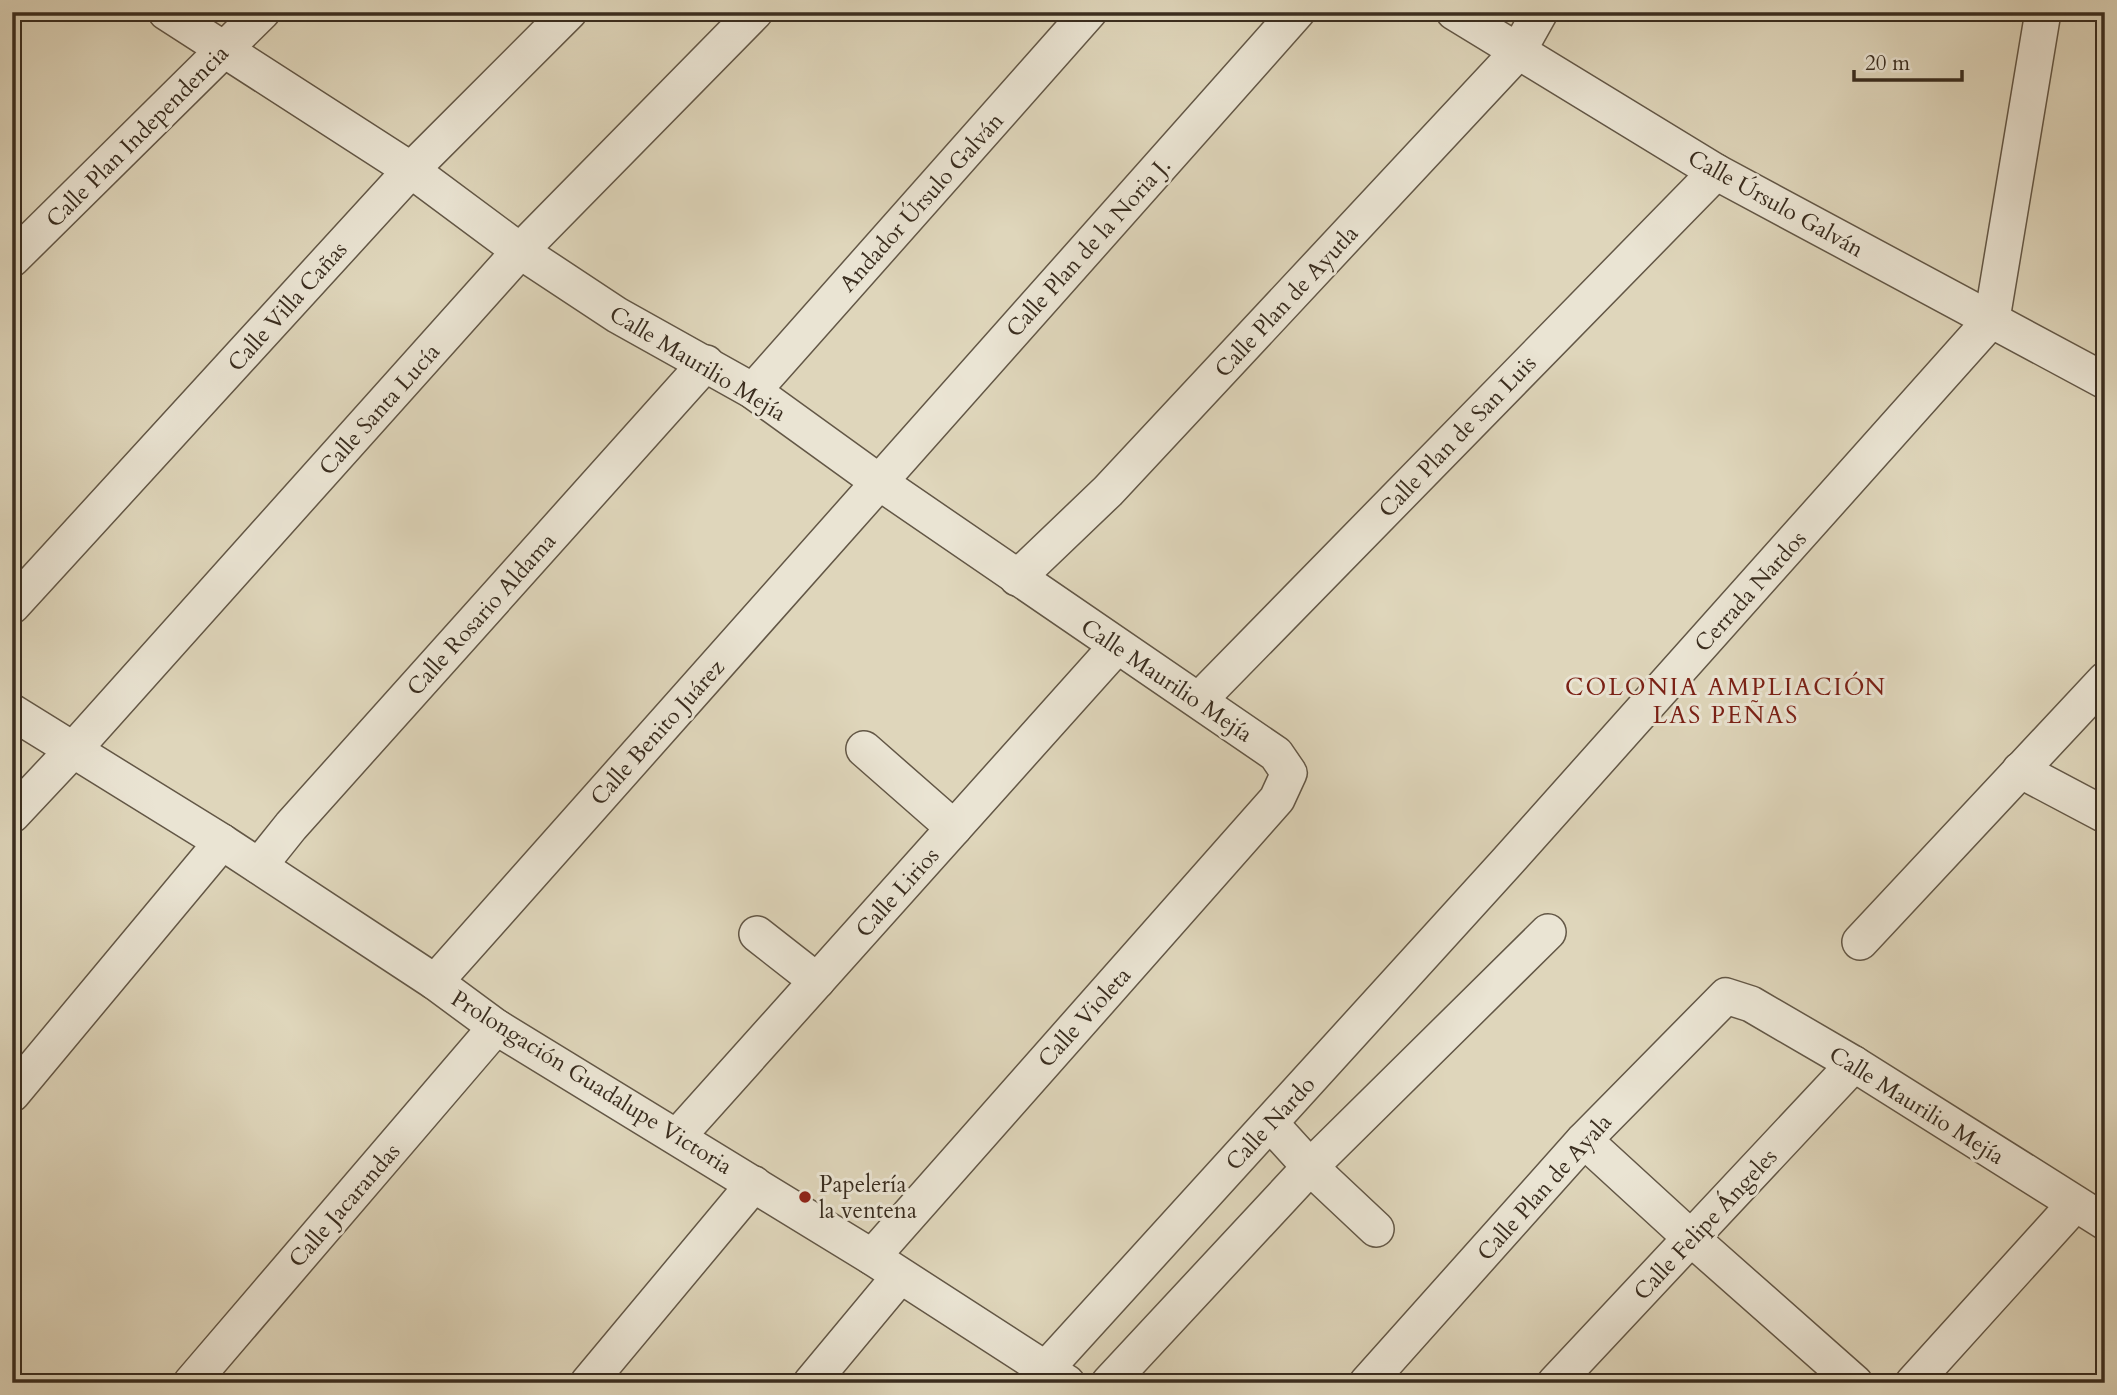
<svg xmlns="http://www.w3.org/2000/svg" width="2117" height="1395" font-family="Cardo,serif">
<rect width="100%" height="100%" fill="#dfd6bb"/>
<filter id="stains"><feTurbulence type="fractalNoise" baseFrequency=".00286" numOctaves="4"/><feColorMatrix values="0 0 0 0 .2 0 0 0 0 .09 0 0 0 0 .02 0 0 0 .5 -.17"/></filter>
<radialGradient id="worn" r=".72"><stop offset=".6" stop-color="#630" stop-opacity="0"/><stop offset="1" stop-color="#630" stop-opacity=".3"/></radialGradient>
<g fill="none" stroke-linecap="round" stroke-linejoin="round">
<defs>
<g id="minor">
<path d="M166,12L411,170L520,251L617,315L753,391L879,482L1276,754L1289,773L1277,799L872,1257"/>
<path d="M1454,12L1716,172L2105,381"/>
<path d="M12,259L262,12"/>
<path d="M753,391L1089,12"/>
<path d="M1017,578L1108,491L1517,53L1540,12"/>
<path d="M12,606L411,170L569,12"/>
<path d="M1199,700L1716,172"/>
<path d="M12,712L222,842L435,982L496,1027L872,1257L1067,1383"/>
<path d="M864,749L954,828"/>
<path d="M2020,770L2105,815"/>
<path d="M12,815L74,749L520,251L755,12"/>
<path d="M259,866L291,826L706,363"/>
<path d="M757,934L817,981"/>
<path d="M1860,942L2105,680"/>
<path d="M435,982L1297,12"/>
<path d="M12,1094L222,842"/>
<path d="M1270,1123L1310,1167L1376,1229"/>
<path d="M677,1137L1117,646"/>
<path d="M1584,1140L1691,1238L1855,1383"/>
<path d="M191,1383L496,1027"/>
<path d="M588,1383L754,1184"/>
<path d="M811,1383L900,1276"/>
<path d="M1033,1383L1507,862L1992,319L2043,12"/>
<path d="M1109,1383L1310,1167L1548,932"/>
<path d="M1367,1383L1584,1140L1726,996L1751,1004L1854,1064L2105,1222"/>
<path d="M1555,1383L1854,1064"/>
<path d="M1913,1383L2075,1204"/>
</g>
</defs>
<use href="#minor" stroke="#635746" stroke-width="38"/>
<use href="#minor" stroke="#eae4d3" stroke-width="35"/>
</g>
<circle fill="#8f2418" stroke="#eae4d3" stroke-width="2.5" cx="805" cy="1197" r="7"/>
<g text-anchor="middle" stroke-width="6" stroke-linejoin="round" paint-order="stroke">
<g font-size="23" fill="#3a2d1f" stroke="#eae4d3">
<text transform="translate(137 136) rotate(-45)" y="8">Calle Plan Independencia</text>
<text transform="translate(921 202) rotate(-48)" y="8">Andador Úrsulo Galván</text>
<text transform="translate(1776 203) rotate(29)" y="8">Calle Úrsulo Galván</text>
<text transform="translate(1088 247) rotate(-48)" y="8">Calle Plan de la Noria J.</text>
<text transform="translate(1286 301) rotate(-47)" y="8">Calle Plan de Ayutla</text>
<text transform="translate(287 306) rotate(-48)" y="8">Calle Villa Cañas</text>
<text transform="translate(698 363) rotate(31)" y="8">Calle Maurilio Mejía</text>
<text transform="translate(379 409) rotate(-48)" y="8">Calle Santa Lucía</text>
<text transform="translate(1457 436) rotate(-46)" y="8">Calle Plan de San Luis</text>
<text transform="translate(1750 591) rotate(-48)" y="8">Cerrada Nardos</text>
<text transform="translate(481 614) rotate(-48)" y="8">Calle Rosario Aldama</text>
<text transform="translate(1167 680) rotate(34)" y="8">Calle Maurilio Mejía</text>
<text transform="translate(657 732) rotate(-48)" y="8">Calle Benito Juárez</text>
<text transform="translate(897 892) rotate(-48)" y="8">Calle Lirios</text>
<text transform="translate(1084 1017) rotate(-48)" y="8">Calle Violeta</text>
<text transform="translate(592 1082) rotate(32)" y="8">Prolongación Guadalupe Victoria</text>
<text transform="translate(1917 1105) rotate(32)" y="8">Calle Maurilio Mejía</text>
<text transform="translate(1270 1123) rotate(-47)" y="8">Calle Nardo</text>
<text transform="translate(1544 1187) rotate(-48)" y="8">Calle Plan de Ayala</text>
<text transform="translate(344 1205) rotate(-49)" y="8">Calle Jacarandas</text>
<text transform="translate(1705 1224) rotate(-47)" y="8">Calle Felipe Ángeles</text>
</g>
<g font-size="23" fill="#3a2d1f" stroke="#eae4d3" text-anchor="start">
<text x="819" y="1192">Papelería<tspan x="819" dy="26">la ventena</tspan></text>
</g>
<g font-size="24" letter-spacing="2" fill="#7a1f14" stroke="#eae4d3">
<text x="1726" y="695">COLONIA AMPLIACIÓN<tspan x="1726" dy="28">LAS PEÑAS</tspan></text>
</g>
</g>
<rect width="2117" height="1395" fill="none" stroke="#dfd6bb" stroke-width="42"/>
<rect x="14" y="14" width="2089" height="1367" fill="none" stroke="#3a2d1f" stroke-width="3.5"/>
<rect x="21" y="21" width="2075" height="1353" fill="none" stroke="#3a2d1f" stroke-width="2"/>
<path d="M1854 70v10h108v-10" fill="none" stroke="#3a2d1f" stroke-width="3.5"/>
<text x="1865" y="70" font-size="21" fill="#3a2d1f" stroke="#eae4d3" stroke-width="5" paint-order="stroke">20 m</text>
<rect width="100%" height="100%" filter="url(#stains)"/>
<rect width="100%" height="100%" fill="url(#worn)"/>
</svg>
